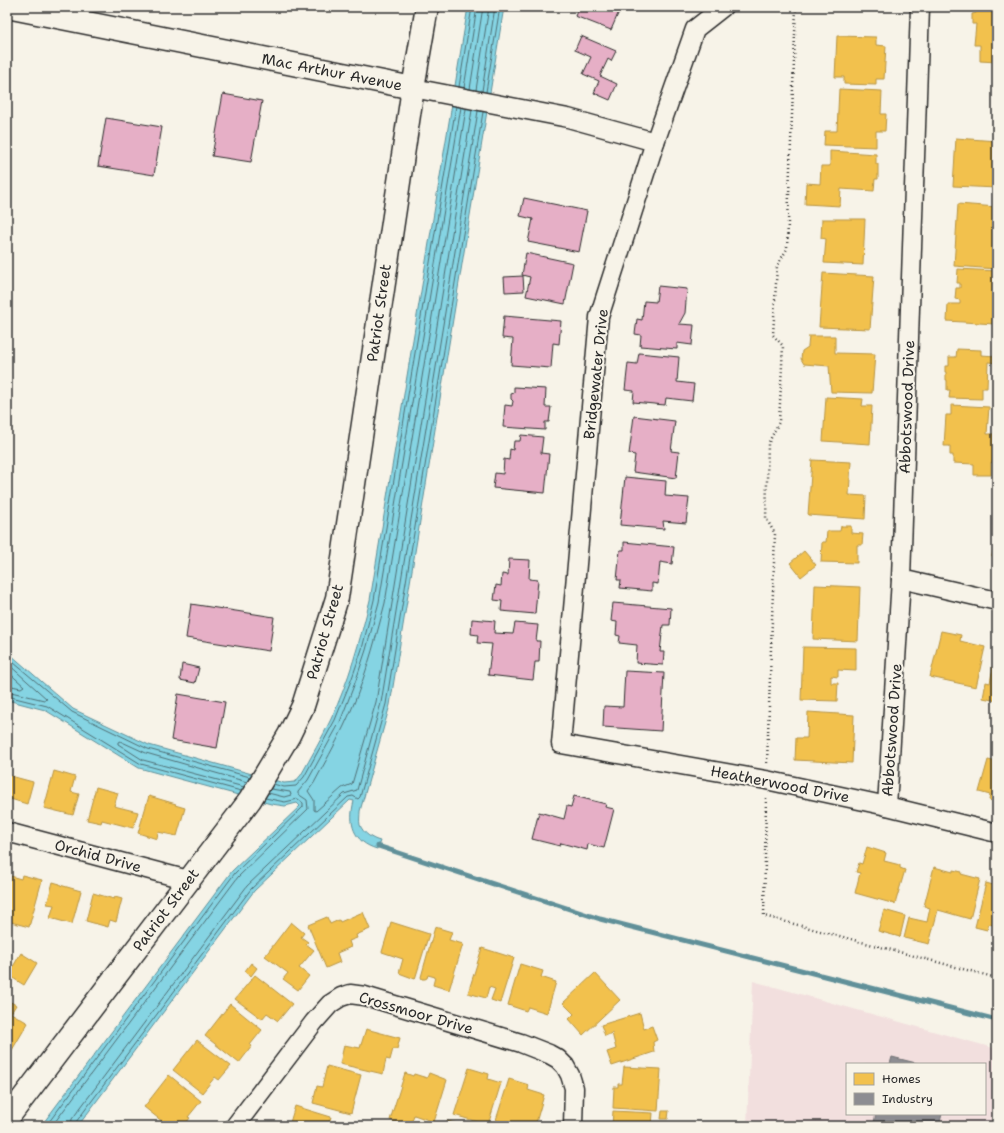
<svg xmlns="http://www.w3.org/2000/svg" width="1004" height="1133" font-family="'Shantell Sans',sans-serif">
<rect width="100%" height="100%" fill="#f7f3e8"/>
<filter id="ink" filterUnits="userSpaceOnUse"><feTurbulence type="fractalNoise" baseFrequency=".025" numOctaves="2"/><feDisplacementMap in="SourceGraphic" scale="8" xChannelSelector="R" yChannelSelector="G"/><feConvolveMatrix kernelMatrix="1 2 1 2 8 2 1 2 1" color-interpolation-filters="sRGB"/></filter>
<g filter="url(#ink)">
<path fill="#f2dfde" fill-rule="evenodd" d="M753,981L997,1049V1126H747ZM847,1064H985V1114H847Z"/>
<path fill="#85d4e3" stroke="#619099" d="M468,7H504L390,705L360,811C360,815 359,821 360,825C363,833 372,839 380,841L377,849C353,842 348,823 354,801L350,800L254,891L78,1126H41L232,871L300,806L297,803L285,806L271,804L139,768L45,710L7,700V653L10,654L73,709L149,745L284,783L295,782L301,775C311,757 322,738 331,719C349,681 360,640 370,600Z"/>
<g fill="#f2c14e" stroke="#b69444">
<path d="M976,7H997V62L980,61V45H974L976,24H972V14L976,13Z"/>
<path d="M837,36L876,37V45L886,46L884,79H876V85L844,84V77H835Z"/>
<path d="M839,89L882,91L881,114H886L885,131H876V147L824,145L825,131H837Z"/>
<path d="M956,138L997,141V188L953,186Z"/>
<path d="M830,151L876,154V164H878V179H875L874,191L841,189L840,206L805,204L806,183L820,184L821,166H830Z"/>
<path d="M958,204L997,207L996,249H997V269L954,266Z"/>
<path d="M822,219H865L863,265L824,263L826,239L821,238Z"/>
<path d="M958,269L997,271L995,324L947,321L948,304H960V300L955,299L956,288H960V283H957Z"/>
<path d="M823,273L874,276L870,329L819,327Z"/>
<path d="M809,336H835V353L875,354L872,393L831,392L829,366L804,364L801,359L802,351L808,347Z"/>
<path d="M996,339L997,363L988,362L987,388H982V399L949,398L950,390H947V380H946V372H945V366H949V357H956L957,349L981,350V355L996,356Z"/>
<path d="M826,397L863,399L862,406H872L870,444L823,441Z"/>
<path d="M951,405L989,407L987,434H995L993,463L991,462V475H974V464L953,463V455H950V446H944L946,415H951Z"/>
<path d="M812,460L851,462L849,495L866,496L865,519L808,515Z"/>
<path d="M841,526H851V533L863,534L862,545H857V563L821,562L822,542H826L827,531H840Z"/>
<path d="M997,536V557L992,556Z"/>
<path d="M804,551L816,565L801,577L790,563Z"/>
<path d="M815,585L860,587L858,641L813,639Z"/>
<path d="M941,631L961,635L960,641L985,647L976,687L930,677Z"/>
<path d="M803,647L856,648V671L838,670V677L831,676V683H838L837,701L801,700Z"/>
<path d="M993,667L997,668V701L983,698L986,682L990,683Z"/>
<path d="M808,712L854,715L852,763L795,760L796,738H807Z"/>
<path d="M988,760L997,762V802L989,800L990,795L979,792Z"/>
<path d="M54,771L75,777L71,792L79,794L73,815L44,808Z"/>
<path d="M7,775L33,782L27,804L7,798Z"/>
<path d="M96,787L118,793L114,806L138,812L133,828L102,820L101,823L87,820Z"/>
<path d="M149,796L176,804L175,805L185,808L177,836L158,832L157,839L138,833Z"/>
<path d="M867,847L886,853L884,861L900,865V868L905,870L895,904L855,893L860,873L856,872L859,863L862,864Z"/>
<path d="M934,867L953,872V870L962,872L961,874L980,879L970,919L938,910L929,944L904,938L909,918L927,922L930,908L924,906Z"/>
<path d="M7,875L21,879L22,875L42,880L29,927L7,921Z"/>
<path d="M53,882L60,884V885L81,891L72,924L50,918L54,905L47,904Z"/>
<path d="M986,883L997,886V926L989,924L987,930L975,927Z"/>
<path d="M93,893L114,899L115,897L122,899L116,922L110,920L108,927L86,921Z"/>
<path d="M884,910L905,916L900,937L878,931Z"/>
<path d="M363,912L370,929L356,935L357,938L349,941L351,947L337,953L340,962L326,968L308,925L327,917L330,924L339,920L340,922Z"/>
<path d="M291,922L304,933L301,937L308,942L306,944L314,950L299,968L309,976L298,990L283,979L288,973L265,956Z"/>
<path d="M391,922L429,934L415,979L399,973L403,959L382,952Z"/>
<path d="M435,927L452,932L449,940L463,944L449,990L433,985L435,977L428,975L427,978L425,979H422L421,977Z"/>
<path d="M482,948L514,958L500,1003L491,1000L495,989L489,987L486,998L468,993Z"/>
<path d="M21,953L37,963L24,985L8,975Z"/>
<path d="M251,963L257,968L251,976L245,971Z"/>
<path d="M520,964L543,971L541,977L556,982L547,1013L528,1007L526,1011L508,1005Z"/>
<path d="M595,973L620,1000L583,1035L569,1019L574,1014L563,1003Z"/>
<path d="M255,975L292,1004L278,1021L267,1013L262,1019L235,999Z"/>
<path d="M7,1000L16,1005L11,1013L28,1023L12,1050L7,1047Z"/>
<path d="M230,1004L262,1030L250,1045L252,1046L239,1063L205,1036Z"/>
<path d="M640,1013L644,1029L652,1026L657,1040L653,1042L654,1052L612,1066L607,1052L616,1049L612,1033L605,1036L601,1025Z"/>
<path d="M366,1029L400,1038L397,1049H393L390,1060L386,1059L383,1074L340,1064L344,1045L360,1048Z"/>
<path d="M197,1040L231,1066L219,1080L215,1077L202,1093L173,1070Z"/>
<path d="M327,1066L361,1075L351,1113L313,1103L317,1086L322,1087Z"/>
<path d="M624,1067L661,1069L658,1111L613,1108L614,1087H618V1084H622Z"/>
<path d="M469,1068L489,1074L488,1079L501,1083L488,1125L454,1115Z"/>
<path d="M405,1073L413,1076L414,1074L427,1078L429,1073L447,1080L434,1122L414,1115L410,1126L390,1120Z"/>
<path d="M169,1075L201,1101L188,1117L190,1118L184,1126H168L144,1107Z"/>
<path d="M509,1079L529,1085L528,1090L544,1095L535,1126H515L496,1120Z"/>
<path d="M295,1106L331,1117L328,1126H289Z"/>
<path d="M613,1111L653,1113L652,1126H612Z"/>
<path d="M662,1111H669L668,1119H661Z"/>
<path d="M447,1121L462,1125V1126H445Z"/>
</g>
<g fill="#8d8d92" stroke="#707073">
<path d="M892,1057L920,1064H890Z"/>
<path d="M876,1114H942L939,1126H873Z"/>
</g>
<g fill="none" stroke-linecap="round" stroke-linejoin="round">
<g stroke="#4f6f75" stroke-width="1">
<path d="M459,87L472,7"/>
<path d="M464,88L477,7"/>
<path d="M470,89L483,7"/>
<path d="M476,90L489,7"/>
<path d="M482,91L495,7"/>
<path d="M486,92L500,7"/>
<path d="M466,109L385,603C374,645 363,687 344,726C335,745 324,764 314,783L308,791L314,800V810L316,811L342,788L352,784L376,702L472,110"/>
<path d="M7,657L72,712L148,749L250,777"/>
<path d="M7,663L47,699L44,700L7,691"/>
<path d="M7,671L24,686L21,688L7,685"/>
<path d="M7,696L47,706L141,764L241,791"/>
<path d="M273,784L284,787L296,786L304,777L335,720L352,678L362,649L374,600L456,106"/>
<path d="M244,787L143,760L118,744V742L120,741L146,753L247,782"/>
<path d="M268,793L284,797L291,795L290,792L271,789"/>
<path d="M46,1126L235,873L303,807V803L298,799L285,802L265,798"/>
<path d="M52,1126L238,877L308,809L307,800L298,794V792L308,780L340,722L356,680L366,650L379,602L461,107"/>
<path d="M71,1126L72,1119L247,886L344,794L357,790L381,703L478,111"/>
<path d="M76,1126V1122L251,889L348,797L353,796L358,799L360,797L386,704L483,112"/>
</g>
<path stroke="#619099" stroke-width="5" d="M378,846L600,919L997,1020"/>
</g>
<g fill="#e6afc6" stroke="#2b2b2b">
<path d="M579,7H621L611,30L575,16Z"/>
<path d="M581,36L616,51L611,61L608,59L600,76L617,84L610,100L594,93L599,81L583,74L591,57L575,50Z"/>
<path d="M223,94L262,101L251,162L212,156Z"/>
<path d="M106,118L162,127L154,175L98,166Z"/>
<path d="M524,198L587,211L579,252L528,242L533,219L520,216Z"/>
<path d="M526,253L573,263L565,304L526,296L530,277L522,275Z"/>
<path d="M523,276L524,291L505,292L504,277Z"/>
<path d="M658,286L687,289L685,313L679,324L694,325L692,345L677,343V349L640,346L641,335L635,334L637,319L642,320L644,301L656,302Z"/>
<path d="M504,316L561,321L559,344L553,343L551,368L511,365L513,339L502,338Z"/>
<path d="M639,353L679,357L677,382L694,384L692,401L666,398L665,405L633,402L634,391L625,390L628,363L637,364Z"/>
<path d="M514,387L546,389L545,407H551L549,422H545V430L503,427L505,405L512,406L513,401L511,399V394L514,393Z"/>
<path d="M634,416L675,421L671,451L679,452L676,478L633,472L635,455L629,454Z"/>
<path d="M521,435L543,437L541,453L549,454L545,493L493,488L495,473L503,474L504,459L509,460L510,449L513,450L514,441H520Z"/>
<path d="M625,477L666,481L665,496L689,498L686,523L663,521L664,529L620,525Z"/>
<path d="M624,542L674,547L672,564L660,562L658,584L652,583V591L620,588L621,580H617L620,550H624Z"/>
<path d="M509,559L530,560L529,579L538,580L535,614L501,611L502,601L494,600L496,585L501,586L502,574L508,575Z"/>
<path d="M613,603L671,608L670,625H663L660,652H664L663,665L636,663L637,645L619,643L620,636L616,635L617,622L611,621Z"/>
<path d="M191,604L274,617L269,651L186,638Z"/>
<path d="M472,619L495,621L494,633L513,634L515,623L538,625L536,641H540L539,662H535L533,680L488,675L492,644L477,643L478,635L471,634Z"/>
<path d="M182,664L199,668L195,683L180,680Z"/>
<path d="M625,671L664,673L661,731L603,727L604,706L623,707Z"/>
<path d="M178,694L225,702L217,748L171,740Z"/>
<path d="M574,796L606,804L605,807L614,809L604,848L588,844L587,850L561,843L560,846L532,839L539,812L564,819L567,806L571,807Z"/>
</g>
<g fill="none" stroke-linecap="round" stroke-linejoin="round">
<defs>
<g id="street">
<path d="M723,7L695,29L655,142L599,317L561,744L766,780L887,806L997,833"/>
<path d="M413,88L568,118L655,142"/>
<path d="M901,579L997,601"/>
<path d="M887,806L901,579L920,7"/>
<path d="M7,832L188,880"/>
<path d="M235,1126L314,1022L330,1004L341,997L350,994L365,996L521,1043L549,1054L558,1059L565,1066L570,1075L574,1088L573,1126"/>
</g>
<g id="secondary">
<path d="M7,7L413,88"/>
<path d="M7,1119L250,800L289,735L303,706L337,598L413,88L427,7"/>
</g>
</defs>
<use href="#street" stroke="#2b2b2b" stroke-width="21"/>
<use href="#secondary" stroke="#2b2b2b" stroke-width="25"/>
<g stroke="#2b2b2b" stroke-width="2.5" stroke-dasharray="1 3" stroke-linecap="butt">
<path d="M767,763L775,534L766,518L768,444L779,422L783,346L773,335L777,266L787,249L796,7"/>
<path d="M766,798L764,916L997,978"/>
</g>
<use href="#street" stroke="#f7f3e8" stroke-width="18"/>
<use href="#secondary" stroke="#f7f3e8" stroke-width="22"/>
</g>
</g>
<g text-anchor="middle" stroke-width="4" stroke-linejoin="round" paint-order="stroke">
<g font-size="15" fill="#2b2b2b" stroke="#f7f3e8">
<text transform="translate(332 72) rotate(11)" y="5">Mac Arthur Avenue</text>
<text transform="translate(379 313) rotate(-82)" y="5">Patriot Street</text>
<text transform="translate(596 374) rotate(-84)" y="5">Bridgewater Drive</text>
<text transform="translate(907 407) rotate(-88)" y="5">Abbotswood Drive</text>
<text transform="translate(325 632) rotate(-74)" y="5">Patriot Street</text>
<text transform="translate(892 730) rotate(-86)" y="5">Abbotswood Drive</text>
<text transform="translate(780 784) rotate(11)" y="5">Heatherwood Drive</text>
<text transform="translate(98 856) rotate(15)" y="5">Orchid Drive</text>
<text transform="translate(166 910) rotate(-53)" y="5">Patriot Street</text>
<text transform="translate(416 1013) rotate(16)" y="5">Crossmoor Drive</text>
</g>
</g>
<rect width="1004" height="1133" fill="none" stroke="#f7f3e8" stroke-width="24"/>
<rect x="12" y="12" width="980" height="1109" fill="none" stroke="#2b2b2b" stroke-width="1.5" filter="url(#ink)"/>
<rect x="846" y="1063" width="140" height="52" fill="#f7f3e8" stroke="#a5a39c"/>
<rect x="854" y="1073" width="20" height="12" fill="#f2c14e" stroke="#a5a39c"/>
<text x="882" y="1083" font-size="12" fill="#2b2b2b">Homes</text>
<rect x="854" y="1093" width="20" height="12" fill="#8d8d92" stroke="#a5a39c"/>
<text x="882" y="1103" font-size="12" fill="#2b2b2b">Industry</text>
</svg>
